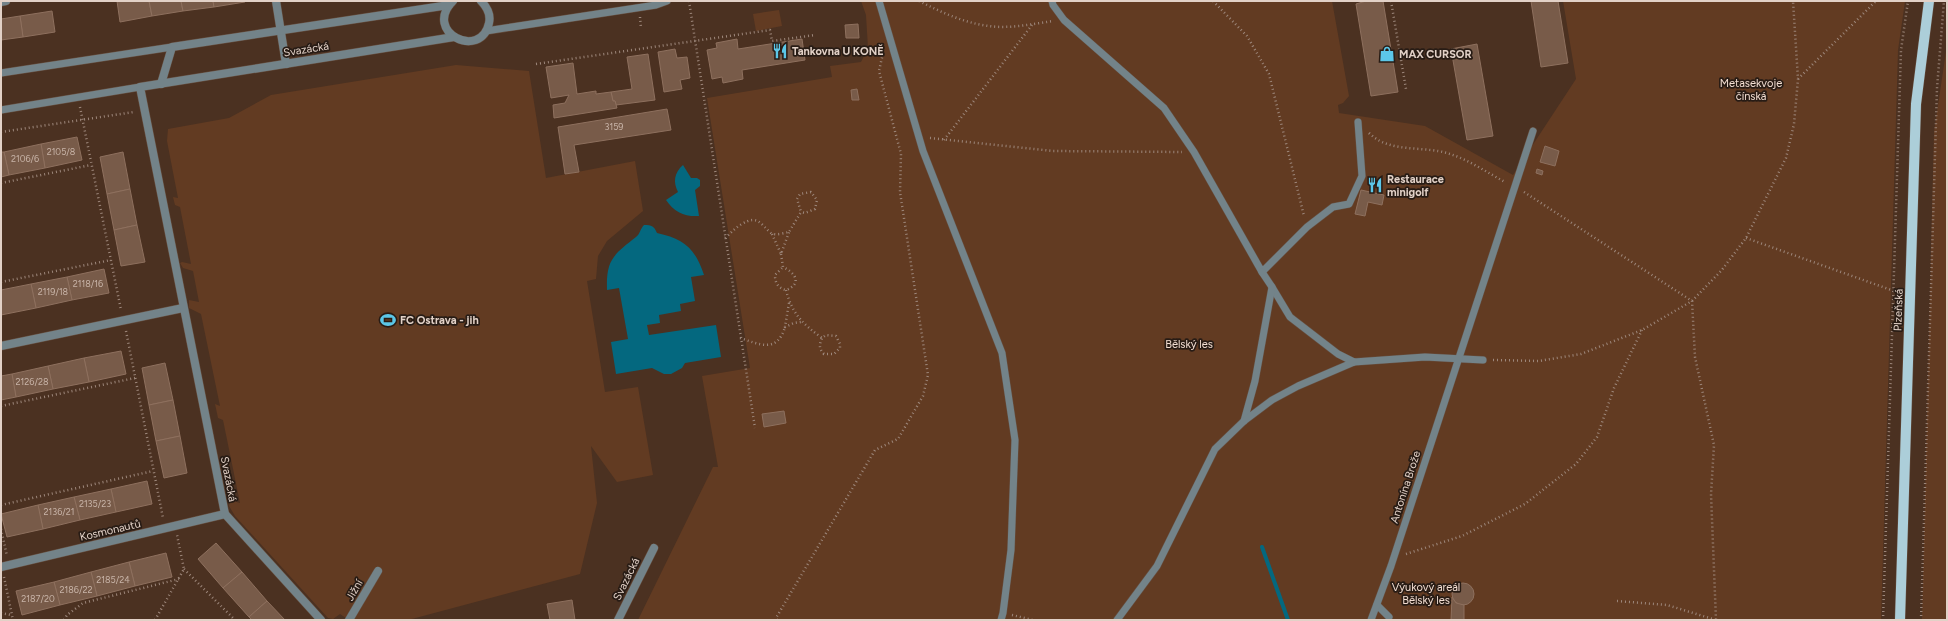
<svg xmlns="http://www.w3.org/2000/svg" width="1948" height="621" font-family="Figtree,sans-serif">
<rect width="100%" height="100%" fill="#4b3121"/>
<g fill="#623b22">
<path d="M861,1H1332L1349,96L1343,103L1338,105L1339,113L1425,126L1513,175L1576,79L1563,1H1905L1898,50L1881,620H638L713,467H718L702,376L750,368L707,98L832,77L830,66L861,62L868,48L866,15Z"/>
<path d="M779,10L782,26L756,31L753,14Z"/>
<path d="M1947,45V620H1922L1934,132Z"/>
<path d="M456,65L529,71L546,178L635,161L643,211L607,241L598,256L596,279L587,281L605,392L638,387L653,475L617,482L591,446L597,503L580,574L408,620H349L340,614L333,619L328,618L235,516L229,506L230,500L240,503L223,420L218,418L215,404L220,406L201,314L189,308V300L199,302L193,271L183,268L180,263L182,262L191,264L180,207L175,205L173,197L178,198L167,141L168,129L229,118L271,95Z"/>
</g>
<g fill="#04687f">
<path d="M683,165L691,178H697L700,180V186L695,190L699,216C685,217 674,212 666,200L678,192C673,182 674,173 683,165Z"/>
<path d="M644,225C652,225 654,226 657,233C684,239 695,248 704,275L691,277L695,301L680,304L681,311L659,315L660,323L647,325L649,335L716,325L721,357L685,363L682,368L671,374H664L652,368L616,374L611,342L628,339L619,288L607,290C606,260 613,255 636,237C640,234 640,229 644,225Z"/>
</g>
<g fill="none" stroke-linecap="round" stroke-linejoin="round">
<path stroke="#04687f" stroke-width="4" d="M1262,547L1288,620"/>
</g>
<g fill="#785b49" stroke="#8e705e">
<path d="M117,1H149L152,16L120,22Z"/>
<path d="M149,1H181L183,11L152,16Z"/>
<path d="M181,1H213L214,7L183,11Z"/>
<path d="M213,1H245V2L214,7Z"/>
<path d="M1366,1H1383L1398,92L1371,96L1356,4Z"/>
<path d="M1531,1H1558L1568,63L1541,67Z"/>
<path d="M52,11L55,32L23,37L20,16Z"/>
<path d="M20,16L23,37L1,40V19Z"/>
<path d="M858,24L859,38H846L845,25Z"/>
<path d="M737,39L738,49L802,39L805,60L742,70L743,79L723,83L722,77L712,79L707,50L717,48L716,43Z"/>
<path d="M1477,44L1493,136L1467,140L1451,49Z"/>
<path d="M675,49L677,58L687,57L690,78L680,80L682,89L664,92L658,52Z"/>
<path d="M648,54L655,100L616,105L615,101H613L611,92L632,89L627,57Z"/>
<path d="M573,63L577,94L596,91V94L611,92L613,101H615L617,108L554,118L553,105L565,103L569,95L551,98L546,67Z"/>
<path d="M857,89L859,100H852L851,90Z"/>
<path d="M667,109L671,130L574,145L579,172L565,174L558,127Z"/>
<path d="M77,137L82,160L45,168L41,144Z"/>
<path d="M41,144L45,168L9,175L4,152Z"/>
<path d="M1545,146L1559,151L1555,166L1540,162Z"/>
<path d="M1,152H4L9,175L1,177Z"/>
<path d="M123,152L130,189L107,194L100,157Z"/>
<path d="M1537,169L1543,171L1542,175L1536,173Z"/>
<path d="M130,189L137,225L114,230L107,194Z"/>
<path d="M1361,190L1384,195L1382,205L1368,202L1365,216L1355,214Z"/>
<path d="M137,225L145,262L121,266L114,230Z"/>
<path d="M104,269L109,293L72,300L67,277Z"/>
<path d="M67,277L72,300L36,308L31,284Z"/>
<path d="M31,284L36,308L1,315V290Z"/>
<path d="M121,351L126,374L89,382L84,358Z"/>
<path d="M84,358L89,382L53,389L48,366Z"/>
<path d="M165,363L173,400L149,405L142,368Z"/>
<path d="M48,366L53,389L16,397L12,374Z"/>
<path d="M12,374L16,397L1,400V376Z"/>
<path d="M173,400L180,436L156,441L149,405Z"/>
<path d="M784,411L786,423L764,427L762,414Z"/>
<path d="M180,436L187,473L164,478L156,441Z"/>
<path d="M147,481L152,504L116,512L111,489Z"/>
<path d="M111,489L116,512L80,520L74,497Z"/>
<path d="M74,497L80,520L43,529L38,505Z"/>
<path d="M38,505L43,529L7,537L1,514Z"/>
<path d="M216,543L242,572L223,588L198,559Z"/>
<path d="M166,553L172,577L135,586L129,562Z"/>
<path d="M129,562L135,586L97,596L91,572Z"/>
<path d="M91,572L97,596L60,605L54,582Z"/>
<path d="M242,572L267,601L249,617L223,588Z"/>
<path d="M54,582L60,605L22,615L16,591Z"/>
<circle cx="1463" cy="594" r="11"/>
<path d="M1452,597L1456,603L1464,605V620H1451Z"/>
<path d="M572,600L575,620H550L547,604Z"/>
<path d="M267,601L285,620H252L249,617Z"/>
</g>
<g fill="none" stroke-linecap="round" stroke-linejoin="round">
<defs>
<g id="service">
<path d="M879,1L923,151L1002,353L1015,440L1011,550L1003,613L1001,620"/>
<path d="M1052,1L1053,5L1064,20L1164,108L1194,152L1262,272L1307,227L1333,207L1349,204L1362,176L1358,122"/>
<path d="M486,31L656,5L667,1"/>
<path d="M1,73L172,47"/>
<path d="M1,110L140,87"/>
<path d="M1272,287L1290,317L1338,354L1354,362"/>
<path d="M1244,421L1255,381L1272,287L1262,272"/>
<path d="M1377,605L1389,617"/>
<path d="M1117,620L1157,566L1215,449L1244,421L1272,400L1298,386L1354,362L1425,357L1483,360"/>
<path d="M1371,620L1391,566L1533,131"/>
</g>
<g id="minor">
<path d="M276,1L286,64"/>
<path d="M453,1C422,32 481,61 489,23C491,14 487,7 481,1"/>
<path d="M1,2L6,1"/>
<path d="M161,84L172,47L449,5"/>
<path d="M1,346L183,308"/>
<path d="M1,567L225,514"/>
<path d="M321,620L225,514L140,87L454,37"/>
<path d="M349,620L378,571"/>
<path d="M618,620L654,548"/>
</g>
<path id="primary" d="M1900,620L1916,104L1929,1"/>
</defs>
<use href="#service" stroke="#664e3f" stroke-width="8"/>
<use href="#minor" stroke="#664e3f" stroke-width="9"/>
<use href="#primary" stroke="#664e3f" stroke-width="11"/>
<g stroke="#9d877b" stroke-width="2.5" stroke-dasharray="1 3" stroke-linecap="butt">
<path d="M689,1L755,428"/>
<path d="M919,1C941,12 964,23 989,26C1009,29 1033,24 1053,21"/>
<path d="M1213,1L1247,36L1269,74L1304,216"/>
<path d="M1391,1L1406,89"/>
<path d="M640,17L641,28"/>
<path d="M536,64L770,30L772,41L815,35"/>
<path d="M1798,79L1876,1"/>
<path d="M80,107L121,310"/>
<path d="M1,132L134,112"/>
<path d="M1369,133C1390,154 1424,145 1450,154C1469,160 1488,173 1505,182"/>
<path d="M930,138L1053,151L1182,152"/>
<path d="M944,140L1032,25"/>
<path d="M1,183L91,165"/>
<path d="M1524,192L1692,301L1695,357L1714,445L1711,494L1716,620"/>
<path d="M772,234L781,254L789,232"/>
<path d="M725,238C731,233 736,227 742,224C758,214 761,225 771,233C776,236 784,233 789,232L801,212L797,199L800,194L811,192L817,200L815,209L805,213L801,212"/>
<path d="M1746,238L1894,291"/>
<path d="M781,254L783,267C796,273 802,284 786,290C778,288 775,283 775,275L783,267"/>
<path d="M1,282L111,260"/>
<path d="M786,290C792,314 803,324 822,338L826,335L836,336L840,344V348L834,354H824C819,349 819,345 822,338"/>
<path d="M789,303L785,327L794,323L801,322"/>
<path d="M126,331L163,518"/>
<path d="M740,338C759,344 777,354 785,327"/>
<path d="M1493,360L1539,361L1581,354L1642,330L1692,301L1721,271L1746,238L1786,158L1794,124L1798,79L1793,1"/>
<path d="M1,406L135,378"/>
<path d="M1,505L153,471"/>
<path d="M1,529L7,556"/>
<path d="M1406,554L1462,536L1525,504L1576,464L1597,437L1614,388L1642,330"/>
<path d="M184,569L235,620"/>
<path d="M4,577L13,620"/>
<path d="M1617,601L1667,605L1716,620"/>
<path d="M1,613L11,615"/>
<path d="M1012,615L1033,620"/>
<path d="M64,620L67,615L83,603L179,579"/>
<path d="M155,620L184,569L177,535"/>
<path d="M777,620L776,618L875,450L898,439L923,396L928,375L900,192L901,154L879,71L883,53"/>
<path d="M1883,620L1901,50L1908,1"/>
<path d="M1921,620L1937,88L1944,1"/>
</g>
<use href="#service" stroke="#738389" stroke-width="7"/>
<use href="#minor" stroke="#738389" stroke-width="8"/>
<use href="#primary" stroke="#acced9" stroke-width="10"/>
</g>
<defs>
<symbol id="restaurant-bare" viewBox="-9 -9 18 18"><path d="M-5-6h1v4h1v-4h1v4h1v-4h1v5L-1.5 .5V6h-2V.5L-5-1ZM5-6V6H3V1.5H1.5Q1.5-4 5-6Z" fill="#5cc7e8" stroke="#281c15" stroke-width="2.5" paint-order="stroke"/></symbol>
<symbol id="shop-bare" viewBox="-9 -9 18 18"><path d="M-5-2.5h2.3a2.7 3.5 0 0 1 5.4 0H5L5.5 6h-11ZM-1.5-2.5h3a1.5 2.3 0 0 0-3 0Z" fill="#5cc7e8" stroke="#281c15" stroke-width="2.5" paint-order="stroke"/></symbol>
<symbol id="stadium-bare" viewBox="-9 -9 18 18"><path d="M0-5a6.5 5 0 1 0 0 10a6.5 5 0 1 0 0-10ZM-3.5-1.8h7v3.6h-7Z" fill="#5cc7e8" stroke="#281c15" stroke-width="2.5" paint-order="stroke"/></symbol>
</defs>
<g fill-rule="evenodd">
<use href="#restaurant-bare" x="769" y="40" width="22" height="22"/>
<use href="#shop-bare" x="1376" y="43" width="22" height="22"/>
<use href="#restaurant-bare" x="1364" y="174" width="22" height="22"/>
<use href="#stadium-bare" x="377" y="309" width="22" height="22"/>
</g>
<g text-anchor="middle" stroke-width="3.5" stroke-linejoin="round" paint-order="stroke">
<g font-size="9" fill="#c8b4a8">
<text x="614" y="130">3159</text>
<text x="61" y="155">2105/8</text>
<text x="25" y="162">2106/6</text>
<text x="88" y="287">2118/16</text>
<text x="53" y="295">2119/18</text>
<text x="32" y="385">2126/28</text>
<text x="95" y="507">2135/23</text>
<text x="59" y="515">2136/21</text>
<text x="113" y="583">2185/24</text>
<text x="76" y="593">2186/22</text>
<text x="38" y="602">2187/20</text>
</g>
<g font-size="11" fill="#e2d1c7" stroke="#281c15">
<text transform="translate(306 49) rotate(-9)" y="4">Svazácká</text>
<text transform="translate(1898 310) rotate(-88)" y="4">Plzeňská</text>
<text transform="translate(229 479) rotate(79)" y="4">Svazácká</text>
<text transform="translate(1405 487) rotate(-72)" y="4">Antonína Brože</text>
<text transform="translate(110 530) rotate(-13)" y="4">Kosmonautů</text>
<text transform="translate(626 579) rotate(-64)" y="4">Svazácká</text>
<text transform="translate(354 590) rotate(-60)" y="4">Jižní</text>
</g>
<g font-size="11" font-weight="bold" fill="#e2d1c7" stroke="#281c15" text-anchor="start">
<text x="792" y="55">Tankovna U KONĚ</text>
<text x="1399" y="58">MAX CURSOR</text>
<text x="1387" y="183">Restaurace<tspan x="1387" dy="13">minigolf</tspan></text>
<text x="400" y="324">FC Ostrava - jih</text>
</g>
<g font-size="11" fill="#f4dfd3" stroke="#281c15">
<text x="1751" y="87">Metasekvoje<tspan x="1751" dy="13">čínská</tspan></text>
<text x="1189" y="348">Bělský les</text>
<text x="1426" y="591">Výukový areál<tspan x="1426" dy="13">Bělský les</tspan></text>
</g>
</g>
<rect width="1948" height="621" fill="none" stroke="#e2d1c7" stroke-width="4"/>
</svg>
